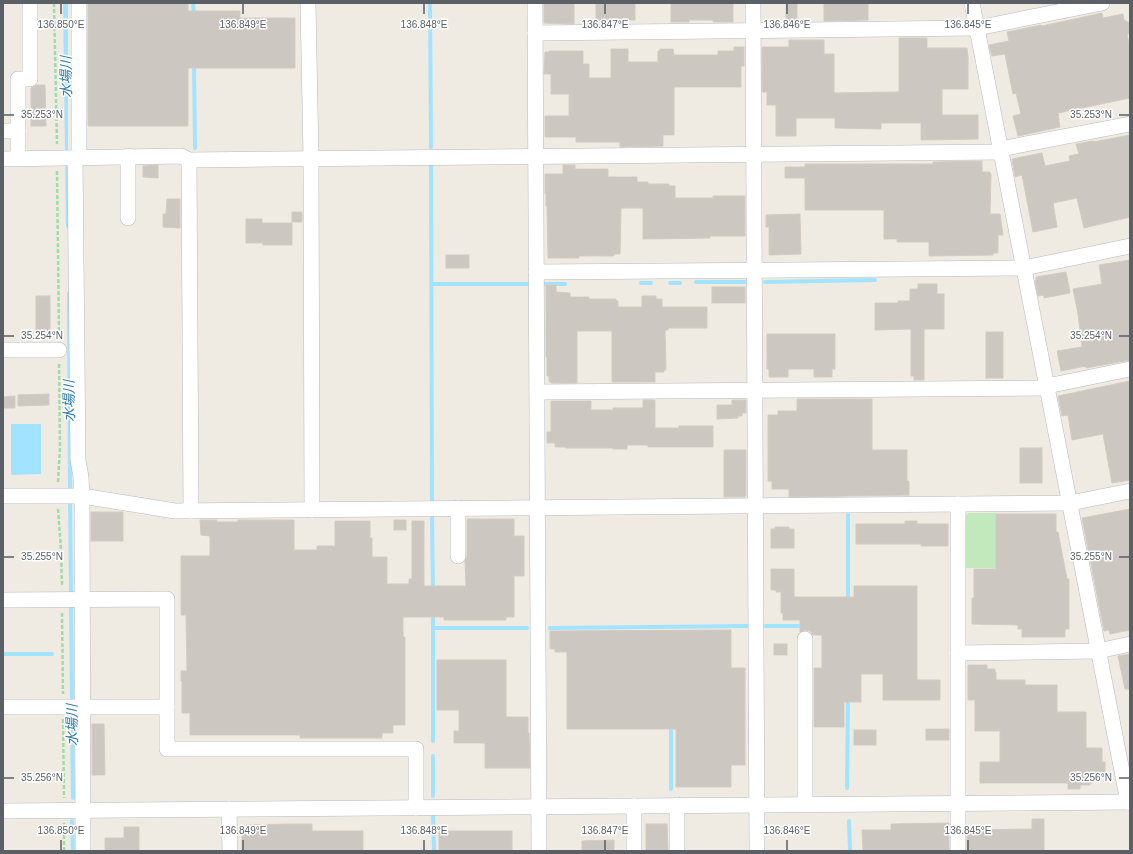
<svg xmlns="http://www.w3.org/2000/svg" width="1133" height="854" font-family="Helvetica,'Noto Sans JP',sans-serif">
<rect width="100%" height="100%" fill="#efebe2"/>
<path fill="#c2e9bc" d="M968,513H996V568H965V517Z"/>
<g fill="#a2e3ff">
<path d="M63,3H68V152H65Z"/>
<path d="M11,424H41V474L11,475Z"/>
</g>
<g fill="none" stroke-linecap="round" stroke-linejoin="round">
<g stroke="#a2e3ff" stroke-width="4">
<path d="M193,3L194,15"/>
<path d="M430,3L431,147"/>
<path d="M194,64L195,148"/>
<path d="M67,161L68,226"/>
<path d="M431,163L432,502"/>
<path d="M696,282H749"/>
<path d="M765,282L875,280"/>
<path d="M641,283H651"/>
<path d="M670,283H680"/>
<path d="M432,284H528"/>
<path d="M544,284H565"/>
<path d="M69,293L70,492"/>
<path d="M70,499L71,596"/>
<path d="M432,516L433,591"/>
<path d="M848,602V515"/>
<path d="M71,603L72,704"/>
<path d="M433,611V741"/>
<path d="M765,626H805"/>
<path d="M433,628H527"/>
<path d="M550,628L748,626"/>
<path d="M3,654H52"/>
<path d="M72,711L73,798"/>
<path d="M671,725V789"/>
<path d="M433,756V796"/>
<path d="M847,788L848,696"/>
<path d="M433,816L434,851"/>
<path d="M72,821L73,851"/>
<path d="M849,821L850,851"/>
</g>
</g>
<g fill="#ccc7c1" stroke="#d4cbc0">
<path d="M88,3H188V11H240V18H295V68H188V126H88Z"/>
<path d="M544,3H574V24L544,23Z"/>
<rect x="596" y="3" width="39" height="17"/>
<path d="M671,3H733V22H713V20H689V22H671Z"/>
<rect x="786" y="3" width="11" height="18"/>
<path d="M824,3H868V20L824,21Z"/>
<path d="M1102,13L1103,18L1123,14L1124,20L1128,22L1130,26V31L1127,35L1130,47V98L1058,113L1060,127L1018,136L1013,116L1021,114L1016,93L1013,94L1005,54L992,56L989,45L1009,41L1007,32L1041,25L1042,26Z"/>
<path d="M899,38H927V48H967L968,57V89H942V115H978V139L921,140V123H881V129L835,128V118H796V136H776V105H767V92H762V47H789V40H824V54H834V93L893,92H899Z"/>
<path d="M734,47H744V66H741V87H674V135H663V146L620,147V142H576V137H545V116H569V94H551V74H544L545,52H549V51H583V64H589V78H611V49H628V62H658V51H660V49H673L674,55H718V51H734Z"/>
<path d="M37,85H45L46,126H31V88Z"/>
<path d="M1130,135V217L1084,228L1077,198L1053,203L1057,227L1033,232L1022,175L1015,177L1012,159L1042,153L1045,166L1070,161L1069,156L1079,154L1076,144L1094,141V142Z"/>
<path d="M982,161V172H990V174H991L990,214H1000L1003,235H998V253H993V255L929,256V242H897V239H884V210H805V178H785V167H805V164H933V162Z"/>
<path d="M158,165V178L143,177V166Z"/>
<path d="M563,165H575V169H608V177H637V182H648V184H669V186H675V198H713V196H745V236H710V238L643,239V208H621L620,254H614V256H579V258H548L547,206H546V194H545V174H563Z"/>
<path d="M167,199H180V228L163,227V214H166Z"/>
<rect x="292" y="212" width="10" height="10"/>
<path d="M800,214L801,254L769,255V227H766V215Z"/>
<path d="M246,219H262V223H292V245H263V243H246Z"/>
<rect x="446" y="255" width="23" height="13"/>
<path d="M1130,260V360L1086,368V366L1061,371L1057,351L1082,347L1078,314L1073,289L1102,284L1099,265Z"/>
<path d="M1066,272L1070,293L1044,298V295L1038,296L1035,280H1037L1036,277Z"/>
<path d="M918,284H937V294H944V329H924V380H914V376H911V329L875,330V303H898V301H910V289H918Z"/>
<path d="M546,285H556V292L570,293V297H589V299H616V301H618V307H642V296H656V299H662V307H707V328H668V330H665L666,370H664V372H655V382H612V331H577V383H551V382H549V376H547V357H546Z"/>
<rect x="712" y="287" width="33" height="16"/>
<rect x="36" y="296" width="14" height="38"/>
<rect x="986" y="332" width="17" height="46"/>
<path d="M767,334H835V369H832V377H814V369H788V377H769V369H767Z"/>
<path d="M1130,381V480L1112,483L1103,434L1072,440L1068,415L1062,416L1058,396Z"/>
<path d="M49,394V405L18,406V395Z"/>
<path d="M15,396V408H3V397Z"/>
<path d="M797,399H872V450H907V481H909V495L789,497V489H772V481H768V415H778V411H797Z"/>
<path d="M643,400H655V428H679V426H713V447H648V445H627V449H613V448H566V447H555V443H547V432H551V401H591V410H613V408H643Z"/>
<path d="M732,400H746V413H742V416H738V418L717,419V405H732Z"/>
<rect x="1020" y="448" width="22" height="35"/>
<path d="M724,450H746V496H745V497H724Z"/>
<path d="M1130,509V630L1110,634L1109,630L1104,631L1082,518Z"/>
<rect x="91" y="512" width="32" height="29"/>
<path d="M996,514H1056V532H1058L1067,579H1069V629H1065V637H1022V629H1018V625L972,624V598H974V569H996Z"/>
<path d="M467,519H514V536H524V576H514V617H506V620H444V617H403V637H405V725H393V733H382V738H300V735H190V713H182V681H181V671H187L186,615H181V556H210V536L201,535L200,520H217V522H238V520H294V550H317V546H335V521H370V538H372V557H387V584H409V579H412V521H424V586H466L465,561L467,556Z"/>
<rect x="394" y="520" width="12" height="10"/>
<path d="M905,521H917V524H948V546H921V544H856V524H905Z"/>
<path d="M775,527H789V529H794V548H771V529H775Z"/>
<path d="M771,569H794V597H854V586H917V680H940V700H883V674H861V702H844V727H814V668H822V635H813L810,631L805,630L800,632V620H783V613H781V592H776V590H771Z"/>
<path d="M731,630V668H745V765H731V787H676V729H567V652H555V649H550V631Z"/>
<rect x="774" y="644" width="13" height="11"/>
<path d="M1130,654V689H1125L1118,656Z"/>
<path d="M437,660H506V717H528V733H529L530,768H485V743H454V731H459V710H437Z"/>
<path d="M968,665H987V669H995V672H996V680H1025V685H1057V712H1086V748H1102V762H1105V776H1092V783H1090V785H1080V789H1068V783H980V762H1000V731H975V700H968Z"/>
<path d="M92,724H104L105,775H92Z"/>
<rect x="926" y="729" width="23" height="11"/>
<rect x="854" y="730" width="22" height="15"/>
<path d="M1032,819H1044V851H967V830L1032,829Z"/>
<path d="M949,823V851H863L862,830H891V824Z"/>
<path d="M288,824H312V831H363V851H242V831H246V825Z"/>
<path d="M646,824H667L668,851H646Z"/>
<path d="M124,827H139V851H105V838H124Z"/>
<rect x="439" y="831" width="73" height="20"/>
<path d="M614,840V851H582V841Z"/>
</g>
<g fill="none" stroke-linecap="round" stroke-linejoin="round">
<defs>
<g id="minor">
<path d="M79,3V157"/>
<path d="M308,3L311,158L312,510"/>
<path d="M535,3L539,851"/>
<path d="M753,3L757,851"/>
<path d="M972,3L1128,802"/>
<path d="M535,33L977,28L1102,3"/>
<path d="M3,131H18"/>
<path d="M1000,149L1130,124"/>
<path d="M18,158V79H30V3"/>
<path d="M75,158L78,460L81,477L82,496L83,851"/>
<path d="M3,159L181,156L189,160L1001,152"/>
<path d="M189,160L191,511"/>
<path d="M128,218V156"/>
<path d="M536,272L1024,268L1130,246"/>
<path d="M3,350H59"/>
<path d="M1047,386L1130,369"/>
<path d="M537,392L1047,388"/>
<path d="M3,496H82L175,511L1070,503L1130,491"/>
<path d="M958,504V851"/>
<path d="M458,508V556"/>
<path d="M3,600L167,599V749H416V808"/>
<path d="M805,639V804"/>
<path d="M958,653L1098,651L1130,644"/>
<path d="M3,707H167"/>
<path d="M677,805V851"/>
<path d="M634,806V851"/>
<path d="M229,809L230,851"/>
<path d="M3,811L1130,802"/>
</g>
</defs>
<use href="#minor" stroke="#b5babe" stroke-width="16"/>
<g stroke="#9ddda6" stroke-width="2.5" stroke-dasharray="4 2" stroke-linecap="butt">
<path d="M54,3L57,144"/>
<path d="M57,171L59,336"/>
<path d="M58,482L60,447L59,363"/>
<path d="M58,509L61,550L62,586"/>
<path d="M62,613L63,694"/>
<path d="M63,719L64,798"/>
<path d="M64,823V851"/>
</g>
<use href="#minor" stroke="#fff" stroke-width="15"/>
</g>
<path fill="none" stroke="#5a6065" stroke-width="1.5" d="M61,4V14M243,4V14M424,4V14M605,4V14M787,4V14M968,4V14M4,115H14M1119,115H1129M4,336H14M1119,336H1129M4,557H14M1119,557H1129M4,778H14M1119,778H1129M61,840V850M243,840V850M424,840V850M605,840V850M787,840V850M968,840V850"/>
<g text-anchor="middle" stroke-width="3" stroke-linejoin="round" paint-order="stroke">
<g font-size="14" font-style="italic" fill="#307ba9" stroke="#fff">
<text transform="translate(66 77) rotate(-91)" y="5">水場川</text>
<text transform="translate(69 401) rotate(-91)" y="5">水場川</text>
<text transform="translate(72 725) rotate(-91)" y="5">水場川</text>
</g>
</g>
<g font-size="10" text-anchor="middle" fill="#5a6065" stroke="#fff" stroke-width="3" stroke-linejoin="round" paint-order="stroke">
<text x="61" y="28">136.850°E</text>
<text x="243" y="28">136.849°E</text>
<text x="424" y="28">136.848°E</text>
<text x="605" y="28">136.847°E</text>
<text x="787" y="28">136.846°E</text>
<text x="968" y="28">136.845°E</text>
<text x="1091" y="118">35.253°N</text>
<text x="42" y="118">35.253°N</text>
<text x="1091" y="339">35.254°N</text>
<text x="42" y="339">35.254°N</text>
<text x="1091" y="560">35.255°N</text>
<text x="42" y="560">35.255°N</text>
<text x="1091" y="781">35.256°N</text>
<text x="42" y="781">35.256°N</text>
<text x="61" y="834">136.850°E</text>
<text x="243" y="834">136.849°E</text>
<text x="424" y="834">136.848°E</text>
<text x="605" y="834">136.847°E</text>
<text x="787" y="834">136.846°E</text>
<text x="968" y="834">136.845°E</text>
</g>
<rect width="1133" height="854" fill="none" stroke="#5a6065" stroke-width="8"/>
</svg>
